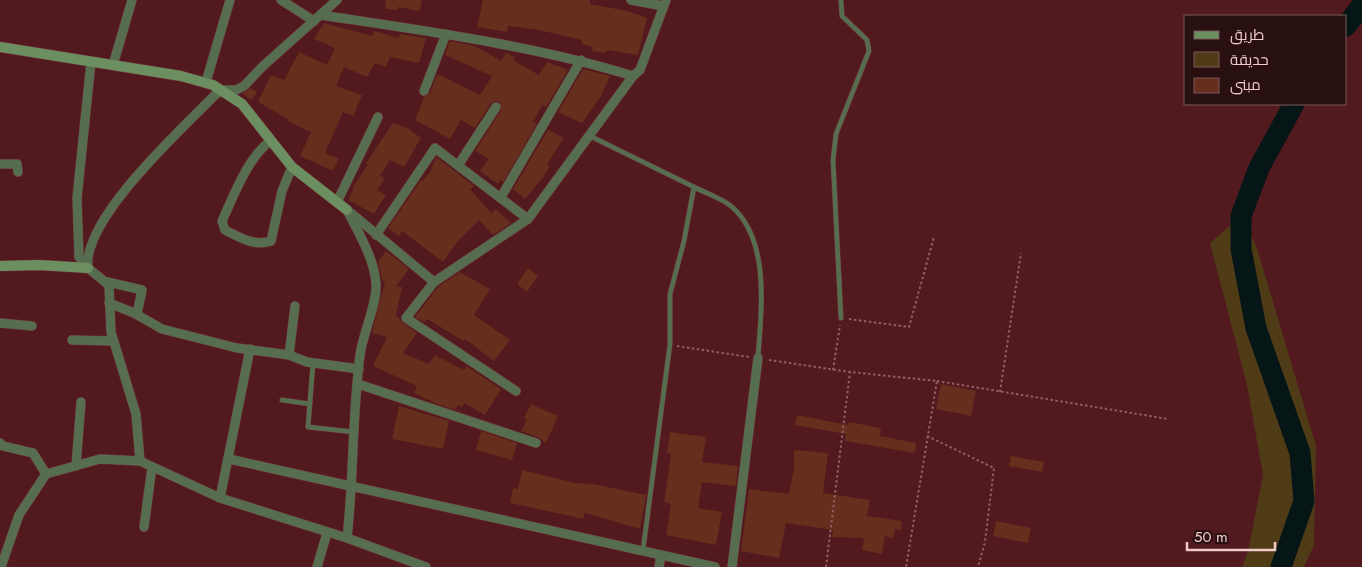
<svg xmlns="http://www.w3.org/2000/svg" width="1362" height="567" font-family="Jost,Cairo,sans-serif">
<rect width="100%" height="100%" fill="#52191e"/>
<path fill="#503b17" d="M1241,216L1256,245L1316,446L1314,545L1304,567H1242L1248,552L1263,475L1247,385L1210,243Z"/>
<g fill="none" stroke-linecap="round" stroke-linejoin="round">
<g stroke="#061617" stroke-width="21">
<path d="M1346,26L1362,5"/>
<path d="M1281,567L1304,501L1300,453L1256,328L1241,249V216L1259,168L1294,104"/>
</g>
</g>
<g fill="#662e1c">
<path d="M385,0H422L420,11L398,7V10L386,9Z"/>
<path d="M483,0H590V4L628,11L647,18L638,55L607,50L606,53L592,51L593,47L581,44L582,40L539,30L508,26L507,32L477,27Z"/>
<path d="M324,23L372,36L374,31L399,38L400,34L426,38L419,63L390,57L386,67L375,63L367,77L344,67L336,86L362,95L353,116L343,112L325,153L339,159L333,171L300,156L311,132L287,121L288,119L258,102L271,75L284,80L299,52L327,65L335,48L314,39Z"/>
<path d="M450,41L475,46L501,61L506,53L515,57L513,60L539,75L547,62L568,70L546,107L542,105L533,122L537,124L503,182L500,180L498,184L480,171L489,159L475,151L501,110L500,102L496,101L491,103L475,128L461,120L450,139L415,120L424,97L430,93L437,74L480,95L492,76L445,55Z"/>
<path d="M583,69L610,76L601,96L582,123L558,112Z"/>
<path d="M251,88L257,92L252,100L242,94Z"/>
<path d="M393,123L409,129L421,138L404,167L390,160L380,176L385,178L377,190L386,195L374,214L348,200L353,190L352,189L368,164L366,163Z"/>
<path d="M548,130L564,138L547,164L550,166L544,176L525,199L513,189Z"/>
<path d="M436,157L474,186L470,189L491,213L496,209L511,223L493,235L479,220L458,241L443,262L402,231L399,236L388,228L421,180L423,181L430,172Z"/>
<path d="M386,251L409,269L396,286L402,287L396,315L403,323L417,333L403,353L429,364L435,355L464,370L466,366L501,389L485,415L464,403L462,407L458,405L455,410L435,403L414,393L417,386L373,366L387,337L372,333L385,282L382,280L378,262Z"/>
<path d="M528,268L538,276L527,292L517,284Z"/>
<path d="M460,272L490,289L474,315L510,340L494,361L465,339L464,341L427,319L424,322L415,317L438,287Z"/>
<path d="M941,384L976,391L971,416L936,409Z"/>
<path d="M531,404L558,416L546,443L538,437L521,431L527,420L524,418Z"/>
<path d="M399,406L449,421L443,449L392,439Z"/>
<path d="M797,415L848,425L849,422L881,428L880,436L916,443L915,453L845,441L846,434L795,425Z"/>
<path d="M481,431L517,443L512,460L476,450Z"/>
<path d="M670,432L706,437L702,462L738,466L736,486L702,482L698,508L722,512L716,545L666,535L671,504L664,502L671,454L667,453Z"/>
<path d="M794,450L828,453L823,493L870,500L867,516L902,521L901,530L895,529L893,538L885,536L882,554L862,550L864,538L832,537L833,530L786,523L779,558L741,551L749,489L789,494L794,469Z"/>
<path d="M1011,456L1044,462L1042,472L1009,466Z"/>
<path d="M522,470L575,483L593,484L646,495L640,529L585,513L583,519L575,517L510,503L513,488L518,489Z"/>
<path d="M996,521L1031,528L1028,543L993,536Z"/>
</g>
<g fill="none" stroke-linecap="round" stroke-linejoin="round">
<defs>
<g id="lane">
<path d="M841,0L842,16L867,40L869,51L836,134L833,160L841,318"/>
<path d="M590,136L694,187L684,241L670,294V344L643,550"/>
<path d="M694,187C705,193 721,198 731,206C771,240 761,311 758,358"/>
<path d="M313,363L308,427L354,432"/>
<path d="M282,400L310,404"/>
</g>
<g id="street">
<path d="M281,0L314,21"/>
<path d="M631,0L663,6"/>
<path d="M321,15C426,31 532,45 633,76"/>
<path d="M113,65L132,0"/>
<path d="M206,82L230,0"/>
<path d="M424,91L446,34"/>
<path d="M270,141C247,159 234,195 222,221L225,230C239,237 255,247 271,241L282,191L292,167"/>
<path d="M0,164H17L18,172"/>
<path d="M459,164L496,107"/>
<path d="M501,197L581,60"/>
<path d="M337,202L378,117"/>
<path d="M351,213L434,282"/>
<path d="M376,235L435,148L528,219"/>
<path d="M88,268L79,257L77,198L91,62"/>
<path d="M108,282L142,290L137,314"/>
<path d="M109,303L134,313L162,329L237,348L289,355L307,362L359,369"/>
<path d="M0,323L32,326"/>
<path d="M72,340L113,341"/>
<path d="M289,355L295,306"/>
<path d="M358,384L536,443"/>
<path d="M516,391L406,318L434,282L528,219L633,76L640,70L666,0"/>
<path d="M0,443L3,446L33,453L46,474"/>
<path d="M229,459L715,567"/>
<path d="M140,461L136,414L111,332L109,285L88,268C82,219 182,129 215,95L223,90H236L244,86L263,66L337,0"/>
<path d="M76,466L81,402"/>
<path d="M220,498L250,349"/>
<path d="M144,527L152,467"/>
<path d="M347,538C354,477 352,416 360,355C363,333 377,304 376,285C375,259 358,232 347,210"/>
<path d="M1,567L19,515L46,474L100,459L140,461L220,498L347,538L426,567"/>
<path d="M317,567L327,533"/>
<path d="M659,567L661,555"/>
<path d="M732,567L758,358"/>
</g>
<g id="secondary">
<path d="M0,47L181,76L213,85L242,104L292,167L347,210"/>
<path d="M0,266L39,265L88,268"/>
</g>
</defs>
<use href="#lane" stroke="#6f393d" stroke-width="5.5"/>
<use href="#street" stroke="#6f393d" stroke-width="10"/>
<use href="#secondary" stroke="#6f393d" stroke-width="11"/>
<g stroke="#905f62" stroke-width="2" stroke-dasharray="2.5 2.5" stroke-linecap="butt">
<path d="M849,319L909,327L934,237"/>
<path d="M677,346L749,357"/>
<path d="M769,360L850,372L937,381L906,567"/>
<path d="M833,370L840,325"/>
<path d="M937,381L1168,419"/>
<path d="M1000,392L1021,253"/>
<path d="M927,436L994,468L985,542L978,567"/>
<path d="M826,567L850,372"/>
</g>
<use href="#lane" stroke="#576d50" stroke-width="4.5"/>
<use href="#street" stroke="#576d50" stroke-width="9"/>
<use href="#secondary" stroke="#6c8f62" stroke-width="10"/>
</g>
<rect x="1184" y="15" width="162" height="90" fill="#280f10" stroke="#785a5b"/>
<rect x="1194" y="31" width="25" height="8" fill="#6c8f62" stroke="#785a5b"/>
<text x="1230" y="40" font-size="15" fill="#f1cbcb">طريق</text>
<rect x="1194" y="52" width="25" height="15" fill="#503b17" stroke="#785a5b"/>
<text x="1230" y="65" font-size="15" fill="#f1cbcb">حديقة</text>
<rect x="1194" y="78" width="25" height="15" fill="#662e1c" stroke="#785a5b"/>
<text x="1230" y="90" font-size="15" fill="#f1cbcb">مبنى</text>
<path d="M1187 542v8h88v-8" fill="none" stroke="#f1cbcb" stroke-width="2.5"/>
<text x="1194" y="542" font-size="15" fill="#f1cbcb" stroke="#280f10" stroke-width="4" paint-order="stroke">50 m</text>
</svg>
